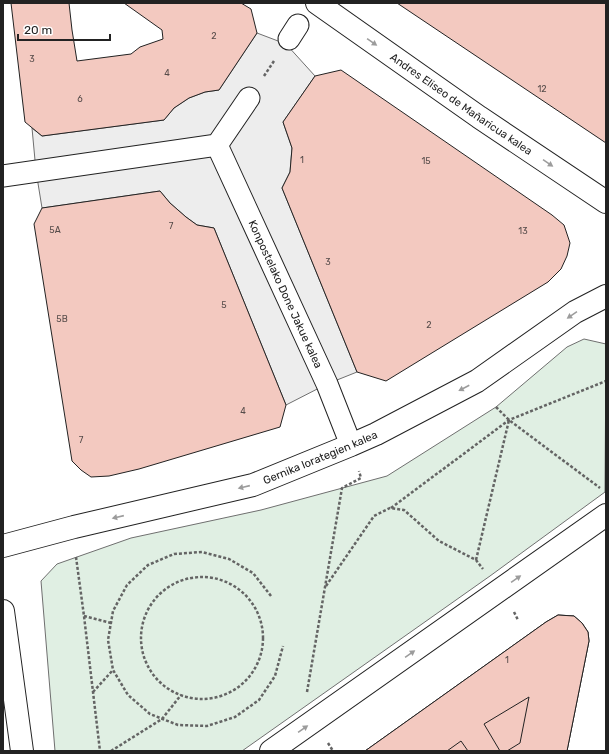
<svg xmlns="http://www.w3.org/2000/svg" width="609" height="754" font-family="Rubik,sans-serif">
<rect width="100%" height="100%" fill="#fff"/>
<path fill="#e0efe3" stroke="#6f6f6f" d="M584,339L606,344L605,492L490,576L242,751H55L41,581L57,564L131,538L261,510L387,476L496,407L567,347Z"/>
<path fill="#ededed" stroke="#6f6f6f" d="M257,33L286,44L315,76L283,122L292,148L290,172L282,188L357,372L327,384L286,405L214,228L197,225L186,217L170,203L160,191L42,208L36,171L32,128L42,136L164,120L174,108L189,98L205,92L219,90Z"/>
<g fill="#f3c9c0" stroke="#222">
<path d="M11,3H69L72,30L77,61L131,54L140,47L163,39L162,30L124,3H241L251,9L257,33L219,90L205,92L189,98L174,108L164,120L42,136L25,122Z"/>
<path d="M397,3H606V143Z"/>
<path d="M341,70L552,215L564,225L570,243L567,256L561,269L548,282L386,381L357,372L282,188L290,172L292,148L283,122L315,76Z"/>
<path d="M160,191L170,203L186,217L197,225L214,228L286,405L280,427L139,469L109,476L91,477L81,470L72,461L34,224L42,208Z"/>
<path d="M558,615L574,616L582,623L588,632L589,641L567,751H365L546,622Z"/>
<path d="M558,615L574,616L582,623L588,632L589,641L567,751H507L520,743L529,697L484,724L500,751H468L461,741L447,751H365L546,622Z"/>
</g>
<g fill="none" stroke-linecap="round" stroke-linejoin="round">
<defs>
<g id="pedestrian">
<path d="M289,39L298,25"/>
<path id="s1" d="M217,145L327,384L351,445"/>
<path d="M3,176L217,145L249,98"/>
</g>
<g id="minor">
<path id="s2" d="M317,3L479,117L606,202"/>
<path d="M3,611L22,751"/>
</g>
<g id="secondary">
<path id="s3" d="M3,546L74,527L253,485L351,445L376,434L477,381L575,312L606,296"/>
<path d="M271,751L606,515"/>
</g>
</defs>
<use href="#pedestrian" stroke="#222" stroke-width="23"/>
<use href="#minor" stroke="#222" stroke-width="24"/>
<use href="#secondary" stroke="#222" stroke-width="24"/>
<g stroke="#646464" stroke-width="2.5" stroke-dasharray="3 2" stroke-linecap="butt">
<path d="M264,76L274,61"/>
<path d="M496,407L509,420L600,488"/>
<path d="M391,508L509,420L606,381"/>
<path d="M76,557L84,616L100,751"/>
<path d="M476,560L509,420"/>
<circle cx="202" cy="638" r="61"/>
<path d="M326,586L374,516L390,508L404,510L439,541L476,560L483,569"/>
<path d="M271,596L253,573L229,559L202,552L174,554L148,565L127,585L113,611L108,640L113,670L128,695L150,714L178,725L207,726L235,717L259,700L275,676L283,646"/>
<path d="M514,612L518,620"/>
<path d="M84,616L111,623"/>
<path d="M93,692L113,670"/>
<path d="M307,692L342,488L361,478L359,471"/>
<path d="M328,743L333,751"/>
<path d="M111,751L162,719L181,695"/>
</g>
<use href="#pedestrian" stroke="#fff" stroke-width="21"/>
<use href="#minor" stroke="#fff" stroke-width="22"/>
<use href="#secondary" stroke="#fff" stroke-width="22"/>
</g>
<defs><path id="oneway-solid" d="M-6-.8H1V-3.2L6.5 0L1 3.2V.8H-6Z"/></defs>
<g fill="#9c9c9c">
<use href="#oneway-solid" transform="translate(372 42) rotate(35)"/>
<use href="#oneway-solid" transform="translate(548 163) rotate(34)"/>
<use href="#oneway-solid" transform="translate(572 315) rotate(146)"/>
<use href="#oneway-solid" transform="translate(464 388) rotate(152)"/>
<use href="#oneway-solid" transform="translate(244 487) rotate(167)"/>
<use href="#oneway-solid" transform="translate(118 517) rotate(167)"/>
<use href="#oneway-solid" transform="translate(516 579) rotate(-35)"/>
<use href="#oneway-solid" transform="translate(410 654) rotate(-35)"/>
<use href="#oneway-solid" transform="translate(303 729) rotate(-35)"/>
</g>
<g text-anchor="middle" stroke-width="3" stroke-linejoin="round" paint-order="stroke">
<g font-size="9" fill="#564c4a">
<text x="214" y="39">2</text>
<text x="32" y="62">3</text>
<text x="167" y="76">4</text>
<text x="542" y="92">12</text>
<text x="80" y="102">6</text>
<text x="302" y="163">1</text>
<text x="426" y="164">15</text>
<text x="171" y="229">7</text>
<text x="55" y="233">5A</text>
<text x="523" y="234">13</text>
<text x="328" y="265">3</text>
<text x="224" y="308">5</text>
<text x="62" y="322">5B</text>
<text x="429" y="328">2</text>
<text x="243" y="414">4</text>
<text x="81" y="443">7</text>
<text x="507" y="663">1</text>
</g>
<g font-size="11" fill="#222" stroke="#fff">
<text dy="4" stroke="none"><textPath href="#s2" startOffset="176">Andres Eliseo de Mañaricua kalea</textPath></text>
<text dy="4" stroke="none"><textPath href="#s1" startOffset="164">Konpostelako Done Jakue kalea</textPath></text>
<text dy="4" stroke="none"><textPath href="#s3" startOffset="330">Gernika lorategien kalea</textPath></text>
</g>
</g>
<rect width="609" height="754" fill="none" stroke="#222222" stroke-width="8"/>
<path d="M18 34v6h92v-6" fill="none" stroke="#222222" stroke-width="2"/>
<text x="24" y="34" font-size="12" fill="#222222" stroke="#ffffff" stroke-width="3" paint-order="stroke">20 m</text>
</svg>
